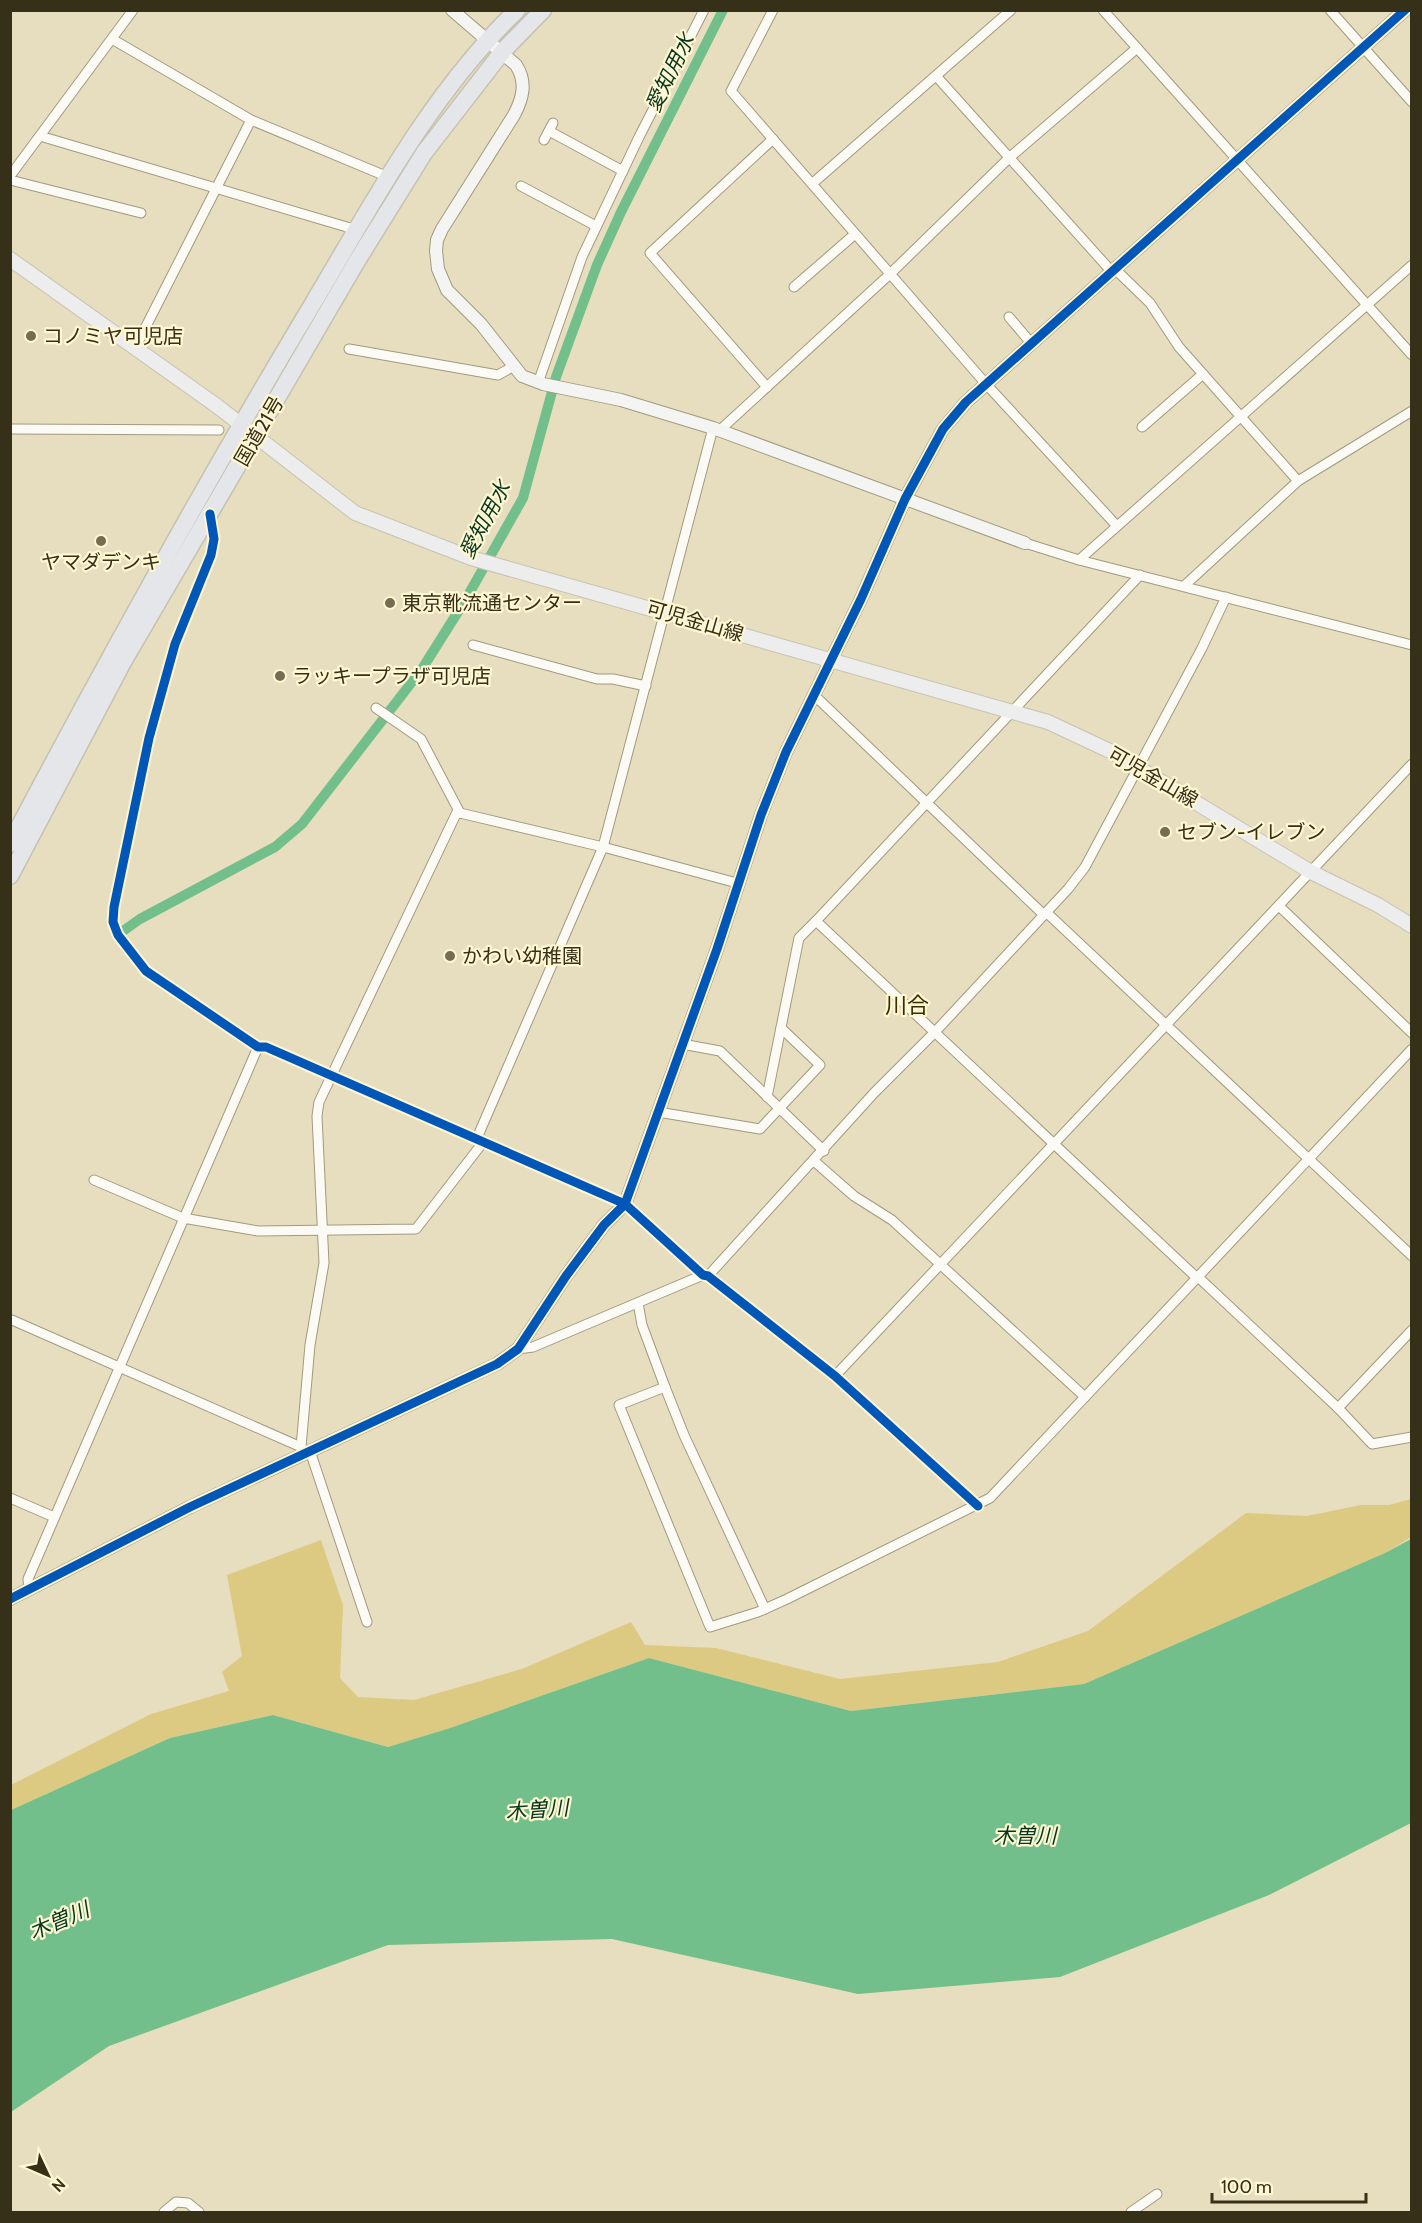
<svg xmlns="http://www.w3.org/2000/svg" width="1422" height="2223" font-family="Cabin,'Noto Sans JP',sans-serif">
<rect width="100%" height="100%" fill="#e6debe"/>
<path fill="#dcca82" d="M1411,1499V1537L1385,1553L1084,1684L851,1711L649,1658L450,1728L388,1747L273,1715L170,1738L11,1810V1785L151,1714L229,1691L222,1672L242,1656L227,1575L321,1540L343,1605L340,1678L358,1697L414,1700L522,1669L631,1622L645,1645L716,1648L840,1679L998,1662L1088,1631L1246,1513L1307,1516L1361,1505H1389Z"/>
<path fill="#72bf8b" d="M1411,1539V1823L1269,1895L1060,1977L858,1994L612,1939L388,1945L109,2046L11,2112V1810L170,1738L273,1715L388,1747L450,1728L649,1658L851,1711L1084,1684L1385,1553Z"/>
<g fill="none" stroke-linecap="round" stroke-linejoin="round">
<path stroke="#72bf8b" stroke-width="10" d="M123,931L140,919L275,847L302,824L422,669L466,599L523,498L556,377L597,265L621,212L723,10"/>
<defs>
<g id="street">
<path d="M773,10L731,91L986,384L1117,526"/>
<path d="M1103,10L1412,355"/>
<path d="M1330,10L1412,102"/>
<path d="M112,39L251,120L388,177"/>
<path d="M937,77L1112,272"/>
<path d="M549,131L623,171"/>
<path d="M40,136L357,230"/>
<path d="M544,140L553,123"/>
<path d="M10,176L133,10"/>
<path d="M10,180L141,213"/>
<path d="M813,183L1011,10"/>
<path d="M521,186L596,226"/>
<path d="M1116,270L1150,303L1179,347L1298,481"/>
<path d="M794,287L855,234"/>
<path d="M1009,317L1031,343"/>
<path d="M135,348L251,120"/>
<path d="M349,349L498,375L514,366"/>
<path d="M538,383L582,257L639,137L704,10"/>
<path d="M767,387L650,253L773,139"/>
<path d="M1142,427L1203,374"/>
<path d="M10,429L219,430"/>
<path d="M720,430L890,274L1009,158L1137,48"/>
<path d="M210,514L214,539L211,555L175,644L149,738L114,907L113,922L118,935L146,971L258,1047H266L625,1204L703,1275L708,1276L835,1376L978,1506"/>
<path d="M1025,543L1079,560L1412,645"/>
<path d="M1079,560L1412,265"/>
<path d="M1140,575L816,921L1196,1277"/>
<path d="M1184,586L1298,481L1412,411"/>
<path d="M473,645L597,679H613L646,686"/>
<path d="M814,695L1044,915"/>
<path d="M376,708L421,739L460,813L603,847L737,883"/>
<path d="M1279,906L1412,1033"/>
<path d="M1046,912L1412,1256"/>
<path d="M682,1044L720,1051L824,1151"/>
<path d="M767,1097L799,938L816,921"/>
<path d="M658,1112L760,1129L820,1065L781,1028"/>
<path d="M477,1138L603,847L713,428"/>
<path d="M814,1161L854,1196L892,1220L1085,1397"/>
<path d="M94,1180L183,1218L258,1231L416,1229L484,1141"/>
<path d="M708,1276L874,1093L935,1032L1068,889L1085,867L1202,648L1226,597"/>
<path d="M1197,1276L1338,1408L1372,1444L1412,1437"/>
<path d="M638,1303L642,1325L665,1387L619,1405L710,1627L758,1612L787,1599L990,1498L1412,1049"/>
<path d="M12,1320L301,1447"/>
<path d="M518,1349L533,1347L703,1275"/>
<path d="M835,1376L1412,764"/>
<path d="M665,1387L684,1435L765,1609"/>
<path d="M1338,1408L1412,1330"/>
<path d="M310,1451L367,1622"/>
<path d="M304,1454L301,1447L310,1345L324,1263L317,1116L319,1102L457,812L460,813"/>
<path d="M10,1498L54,1517"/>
<path d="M29,1589L28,1579L258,1047"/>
<path d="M164,2212L176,2202L188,2203L199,2212"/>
<path d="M1131,2212L1157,2194"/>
</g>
<g id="secondary">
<path d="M452,10L516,65C527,82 523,98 514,115L442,229L437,240L436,251L438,269L447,290L481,324L522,376L543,384L621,400L713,428L1025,543"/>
<path d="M10,1599L190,1507L497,1364L518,1349L566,1276L604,1225L625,1204L717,949L761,815L786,752L861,599L905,499L943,429L966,402L1405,10"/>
</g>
<path id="primary" d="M10,259L217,406L355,513L471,558L1048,722L1112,752L1311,872L1378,905L1412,926"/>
<g id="highway">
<path d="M10,844C107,660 208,478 315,300C375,199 432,92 517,10"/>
<path d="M10,876L123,662L357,261L424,153L503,51L543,10"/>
</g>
</defs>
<use href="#street" stroke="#a19a80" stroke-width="11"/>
<use href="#secondary" stroke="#a19a80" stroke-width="14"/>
<use href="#primary" stroke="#c6c2b2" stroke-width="16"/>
<use href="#highway" stroke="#c6c2b2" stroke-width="19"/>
<use href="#street" stroke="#fbfaf5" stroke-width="9"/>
<use href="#secondary" stroke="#f4f4f2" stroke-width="12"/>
<use href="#primary" stroke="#eeedee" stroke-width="14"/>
<use href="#highway" stroke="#e5e6e9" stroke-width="16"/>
<defs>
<g id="cycleway">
<path d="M210,514L214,539L211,555L175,644L149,738L114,907L113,922L118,935L146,971L258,1047H266L625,1204L703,1275L708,1276L835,1376L978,1506"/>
<path d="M10,1599L190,1507L497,1364L518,1349L566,1276L604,1225L625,1204L717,949L761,815L786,752L861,599L905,499L943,429L966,402L1405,10"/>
</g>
</defs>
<use href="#cycleway" stroke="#fff6d2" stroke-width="13"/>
<use href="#cycleway" stroke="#0057b8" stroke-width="9"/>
</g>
<g fill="#746d52" stroke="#fff6d2" stroke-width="2">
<circle cx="31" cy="336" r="6"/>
<circle cx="101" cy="541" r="6"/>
<circle cx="390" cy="603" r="6"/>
<circle cx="280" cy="676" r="6"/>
<circle cx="1165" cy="832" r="6"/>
<circle cx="450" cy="956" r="6"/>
</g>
<g text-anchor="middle" stroke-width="4.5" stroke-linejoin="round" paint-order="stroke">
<g font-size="20" fill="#363018" stroke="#fff6d2" text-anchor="start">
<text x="43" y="343">コノミヤ可児店</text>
<text x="101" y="569" text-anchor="middle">ヤマダデンキ</text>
<text x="402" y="610">東京靴流通センター</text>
<text x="292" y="683">ラッキープラザ可児店</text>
<text x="1177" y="839">セブン-イレブン</text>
<text x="462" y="963">かわい幼稚園</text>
</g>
<g font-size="20" fill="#363018" stroke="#fff6d2">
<text transform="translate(259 431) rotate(-60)" y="7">国道21号</text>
<text transform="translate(695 621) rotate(16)" y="7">可児金山線</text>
<text transform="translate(1153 777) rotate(30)" y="7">可児金山線</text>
</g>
<g font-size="21" font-style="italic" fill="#06371f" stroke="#fff6d2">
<text transform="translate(670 73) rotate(-64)" y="7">愛知用水</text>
<text transform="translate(485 520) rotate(-62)" y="7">愛知用水</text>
<text transform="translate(537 1810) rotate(-4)" y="7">木曽川</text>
<text x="1025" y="1843">木曽川</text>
<text transform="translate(59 1921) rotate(-23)" y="7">木曽川</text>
</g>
<g font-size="22" fill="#382d00" stroke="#fff6d2">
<text x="907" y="1013">川合</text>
</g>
</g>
<rect width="1422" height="2223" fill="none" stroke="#363018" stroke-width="24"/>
<g transform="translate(48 2175) rotate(134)" stroke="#fff6d2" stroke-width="4.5" paint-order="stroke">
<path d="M0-4.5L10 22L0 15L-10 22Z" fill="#363018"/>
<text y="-9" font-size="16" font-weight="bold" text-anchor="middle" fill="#363018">N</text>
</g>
<path d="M1212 2193v9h154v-9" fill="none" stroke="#363018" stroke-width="3"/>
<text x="1221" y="2193" font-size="18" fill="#363018" stroke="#fff6d2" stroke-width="4.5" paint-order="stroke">100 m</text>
</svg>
